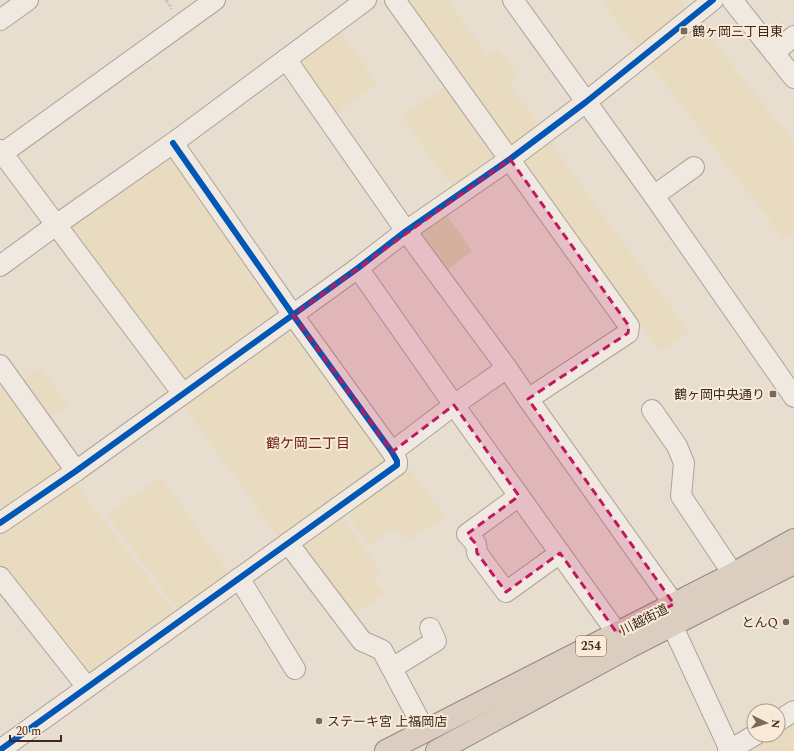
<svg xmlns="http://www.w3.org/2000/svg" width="794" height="751" font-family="Spectral,'Noto Sans JP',serif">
<rect width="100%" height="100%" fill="#e8ded0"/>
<g fill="#e8dbc0">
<path d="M407,0H447L488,55L497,49L519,76L509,84L541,127L516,144L507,145Z"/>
<path d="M601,0H681L689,10L639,50Z"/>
<path d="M699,23L794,143V232L784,239L650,64Z"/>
<path d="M339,30L377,84L333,115L300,69V59Z"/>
<path d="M450,84L497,149L496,159L453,188L401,115Z"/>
<path d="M547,138L689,333L660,352L522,165V156Z"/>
<path d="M170,157L277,306V312L183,380L73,231L72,222Z"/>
<path d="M286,325L297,329L387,457L386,466L280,539L180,401Z"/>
<path d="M41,366L68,406L49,419L22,380Z"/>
<path d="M5,385L63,465L62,471L0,515V389Z"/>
<path d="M408,468L445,516L408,540L396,528L370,546L349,517V510Z"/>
<path d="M161,477L230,575L180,612L107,515Z"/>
<path d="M72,480L176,614L92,676L86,673L0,565V532Z"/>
<path d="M340,515L379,569L374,579L386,594L350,616L301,544Z"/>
<path d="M794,720V751H753L751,746L770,735H778V730Z"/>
</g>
<path fill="#dbd6b1" d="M446,214L472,251L446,271L421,237L422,231Z"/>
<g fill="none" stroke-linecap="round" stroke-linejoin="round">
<defs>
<g id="minor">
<path d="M395,0L629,326L628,333L528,399"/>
<path d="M513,0L654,196L794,397"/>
<path d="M732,0L794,78"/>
<path d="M0,20L28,0"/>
<path d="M774,53L794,36"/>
<path d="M286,59L406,231L507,368L528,399L674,604"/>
<path d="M0,150L183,394"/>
<path d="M0,155L215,0"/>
<path d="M654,196L662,190L694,167"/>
<path d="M0,266L56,225L173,143L366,0"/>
<path d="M358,268L454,405L617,633"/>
<path d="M0,365L76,471"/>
<path d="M652,410L677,446L684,463L681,496L733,574"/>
<path d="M392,452L454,405L507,368"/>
<path d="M519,496L467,534L476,544L477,553L506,592L560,553"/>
<path d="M0,523L76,471L358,268L406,231L510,159L586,102L713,0"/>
<path d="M288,543L362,641L382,650L425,731"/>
<path d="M0,577L87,687"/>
<path d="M239,578L295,669"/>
<path d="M672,625L730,750"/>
<path d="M392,668L436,641L430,628"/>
<path d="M778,721L794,711"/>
<path d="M0,750L397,465V461L392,452L293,315L173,143"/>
<path d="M728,751L755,735"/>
</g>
<g id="highway">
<path d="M386,751L733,574L794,540"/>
<path d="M437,751L629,647L794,563"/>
</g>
</defs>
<use href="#minor" stroke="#aea398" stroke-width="22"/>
<use href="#highway" stroke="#93887f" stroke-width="24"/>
<path stroke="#c9c0b8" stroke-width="2.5" stroke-dasharray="3 2" stroke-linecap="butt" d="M166,0L172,9"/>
<use href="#minor" stroke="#efe9e2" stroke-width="20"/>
<use href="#highway" stroke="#dbcdc0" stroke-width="22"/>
<defs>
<g id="cycleway">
<path d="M0,523L76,471L358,268L406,231L510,159L586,102L713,0"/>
<path d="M0,750L397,465V461L392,452L293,315L173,143"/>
</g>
</defs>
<use href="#cycleway" stroke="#f8ead6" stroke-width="8"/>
<use href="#cycleway" stroke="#0057b8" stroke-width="6"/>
</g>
<path fill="#c2185b" fill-opacity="0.2" stroke="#c2185b" stroke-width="3" stroke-dasharray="8 5" stroke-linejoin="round" d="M510,159L629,326L628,333L528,399L674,604L617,633L560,553L506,592L477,553L476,544L467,534L519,496L454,405L392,452L293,315Z"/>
<g fill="#7a695c" stroke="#f8ead6" stroke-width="1.5">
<rect x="680" y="27" width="8" height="8" rx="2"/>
<rect x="769" y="390" width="8" height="8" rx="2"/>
<circle cx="786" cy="622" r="4"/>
<circle cx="319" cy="721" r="4"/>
</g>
<g text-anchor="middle" stroke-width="4" stroke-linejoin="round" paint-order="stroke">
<rect fill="#f8ead6" stroke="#766455" stroke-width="1" x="576" y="636" width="30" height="20" rx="3"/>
<g font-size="12" font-weight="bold" fill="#3e2a1e">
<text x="591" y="650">254</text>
</g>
<g font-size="13" fill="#3e2a1e" stroke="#f8ead6" text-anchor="start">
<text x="692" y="36">鶴ヶ岡三丁目東</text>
<text x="765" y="399" text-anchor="end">鶴ヶ岡中央通り</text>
<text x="778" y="627" text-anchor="end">とんQ</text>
<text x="327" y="726">ステーキ宮 上福岡店</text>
</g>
<g font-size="13" fill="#3e2a1e" stroke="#f8ead6">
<text transform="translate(644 619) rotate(-27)" y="5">川越街道</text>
</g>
<g font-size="14" fill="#6e211b" stroke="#f8ead6">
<text x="308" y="448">鶴ケ岡二丁目</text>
</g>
</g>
<g transform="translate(766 723) rotate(95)"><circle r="19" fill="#f8ead6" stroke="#ae9d8c"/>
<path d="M0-3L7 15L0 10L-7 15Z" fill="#7a695c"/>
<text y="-6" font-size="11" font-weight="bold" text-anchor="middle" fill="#3e2a1e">N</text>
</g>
<path d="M10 735v6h51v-6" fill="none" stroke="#3e2a1e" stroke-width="2"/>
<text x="16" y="735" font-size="12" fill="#3e2a1e" stroke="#f8ead6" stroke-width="3" paint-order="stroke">20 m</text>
</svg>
